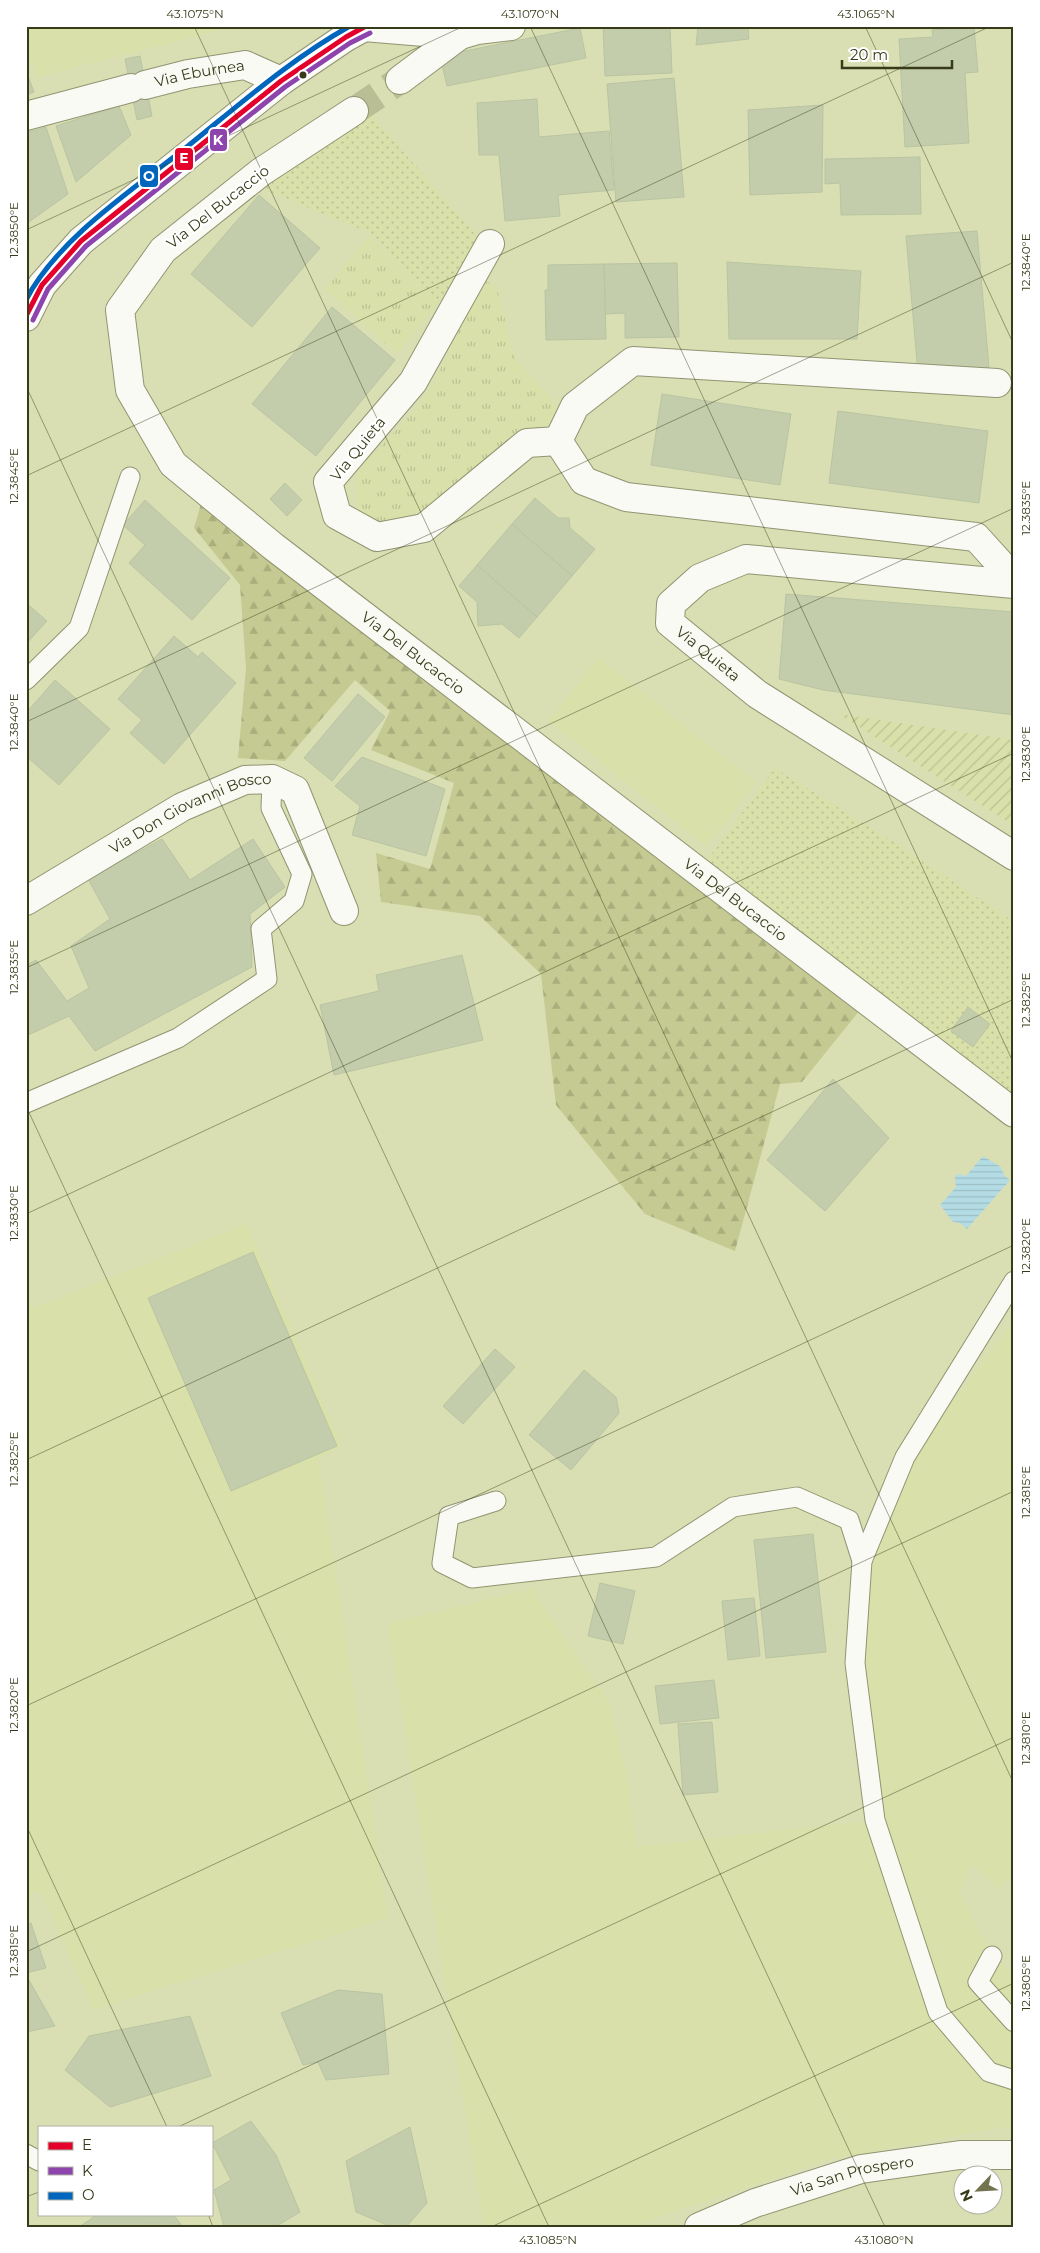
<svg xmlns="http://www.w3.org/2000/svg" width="1040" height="2253" font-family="Montserrat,sans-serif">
<defs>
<pattern id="grass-dots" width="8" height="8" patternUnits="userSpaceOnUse" patternTransform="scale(1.25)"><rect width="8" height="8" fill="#dae0aa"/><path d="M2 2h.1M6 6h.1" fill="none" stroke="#bcc192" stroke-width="1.8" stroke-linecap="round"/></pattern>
<pattern id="forest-firs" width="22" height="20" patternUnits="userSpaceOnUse" patternTransform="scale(1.25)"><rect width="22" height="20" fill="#c4ca91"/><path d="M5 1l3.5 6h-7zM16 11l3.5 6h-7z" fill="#a9ae7c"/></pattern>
<pattern id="park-tufts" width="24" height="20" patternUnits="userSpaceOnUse" patternTransform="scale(1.25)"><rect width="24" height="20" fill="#dae0aa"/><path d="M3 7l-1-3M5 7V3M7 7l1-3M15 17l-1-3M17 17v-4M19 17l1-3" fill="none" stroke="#bcc192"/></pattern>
<pattern id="garden-furrows" width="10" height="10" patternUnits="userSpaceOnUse" patternTransform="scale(1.25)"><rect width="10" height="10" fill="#dae0aa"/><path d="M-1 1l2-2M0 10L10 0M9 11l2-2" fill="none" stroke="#bcc192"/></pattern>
<pattern id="water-rules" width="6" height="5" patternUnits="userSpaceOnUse" patternTransform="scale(1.25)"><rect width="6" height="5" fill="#b4dce5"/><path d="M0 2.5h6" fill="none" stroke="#9cbec4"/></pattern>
</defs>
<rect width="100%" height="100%" fill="#dadfb3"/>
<g fill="url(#grass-dots)">
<path d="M366,109L481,241L437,305L370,233L261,188Z"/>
<path d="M775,768L903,848L1014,922V1100L706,862Z"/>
</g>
<path fill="url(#forest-firs)" d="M201,504L860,1010L802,1082L780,1084L735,1251L645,1214L556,1105L541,974L480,916L381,902L376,853L430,869L454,783L371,750L390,711L355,680L285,761L238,758L246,668L240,585L194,528Z"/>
<g fill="url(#park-tufts)">
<path d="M369,237L437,305L397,354L325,289Z"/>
<path d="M483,278L497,289L515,359L560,408L548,433L519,430L502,455L421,517L381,528L358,511L356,472L403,423L431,389Z"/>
</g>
<path fill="url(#garden-furrows)" d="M839,714L1014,740V826Z"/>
<g fill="#dae0aa">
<path d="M26,26H216L217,31L37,77L26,46Z"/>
<path d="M599,658L756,783L706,846L549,721Z"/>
<path d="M247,1224L342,1447L318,1458L388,1918L93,2009L42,1892L26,1894V1311Z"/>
<path d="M1014,1320V1869L1000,1888L972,1864L959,1892L992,1956L1014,1975V2125L826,2160L630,2227H484L388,1624L531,1589L608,1701L627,1776L636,1847L875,1820L861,1581L898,1474Z"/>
</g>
<path fill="url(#water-rules)" d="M983,1156L1001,1167L1004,1175L1010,1180L967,1229L960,1223L953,1222L940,1205L956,1187L955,1176L959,1174L966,1176Z"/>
<g fill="#c3cdac" stroke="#b9c4a2">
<path d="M603,26H670L672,73L605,76Z"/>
<path d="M698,26H748L749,39L696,45Z"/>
<path d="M974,27L978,72L965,73L969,143L905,147L899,39L933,37L932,30Z"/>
<path d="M580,28L586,58L447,86L440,56Z"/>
<path d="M140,56L152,116L137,120L125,59Z"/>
<path d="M26,71L34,92L26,95Z"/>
<path d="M674,78L684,197L616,202L607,84Z"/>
<path d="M537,99L539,137L609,131L614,190L558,195L560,216L505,221L499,155H479L477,103Z"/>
<path d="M823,105L822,192L750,195L748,110Z"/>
<path d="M119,106L131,135L76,182L56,126Z"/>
<path d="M46,127L68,194L26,224V133Z"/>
<path d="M920,157L921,214L841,215L840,183L825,184V159Z"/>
<path d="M259,195L320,248L252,327L191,274Z"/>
<path d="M977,231L989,367L918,373L906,236Z"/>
<path d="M727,262L861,271L857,339H729Z"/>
<path d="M677,263L679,337L625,338V313L605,314L604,264Z"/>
<path d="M604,264L606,339L546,340L545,290H548V265Z"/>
<path d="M332,307L395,360L316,456L252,404Z"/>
<path d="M662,394L791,414L780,485L651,465Z"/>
<path d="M838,411L988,431L979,503L829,483Z"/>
<path d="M285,483L302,500L287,516L270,499Z"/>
<path d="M535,498L558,518H569L570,528L595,549L572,576L512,524Z"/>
<path d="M145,500L230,578L192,620L129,563L145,545L123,525Z"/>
<path d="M512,524L572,576L537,617L477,565Z"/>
<path d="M477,565L537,617L519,638L502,624L478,626L477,602L459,586Z"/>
<path d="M786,594L1014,612V715L823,690L779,679Z"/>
<path d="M26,603L47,621L26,644Z"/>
<path d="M174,636L198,657L202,652L236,683L164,764L130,733L142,720L118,699Z"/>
<path d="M55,680L110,729L59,785L26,756V713Z"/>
<path d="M358,694L385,717L332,781L304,758Z"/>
<path d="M362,757L445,789L426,856L352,835L360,806L335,786Z"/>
<path d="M162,839L190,880L253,839L285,887L250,914L252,967L95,1051L69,1016L26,1036V965L36,960L67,1001L89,988L71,946L110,919L88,879Z"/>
<path d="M462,955L483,1040L334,1075L320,1005L379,991L376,975Z"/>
<path d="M968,1007L990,1024L973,1047L951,1031Z"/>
<path d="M833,1079L889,1138L825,1211L767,1160Z"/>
<path d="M253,1252L337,1446L231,1491L148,1298Z"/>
<path d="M495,1349L515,1367L463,1424L443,1406Z"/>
<path d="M584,1370L616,1397L619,1413L571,1470L529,1435Z"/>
<path d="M813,1534L826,1652L766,1658L754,1540Z"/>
<path d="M600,1583L635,1591L623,1644L588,1636Z"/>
<path d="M754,1598L760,1656L728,1660L722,1601Z"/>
<path d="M714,1680L719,1718L660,1724L655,1686Z"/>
<path d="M712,1722L718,1792L683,1795L678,1724Z"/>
<path d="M31,1923L46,1968L26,1973V1925Z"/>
<path d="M26,1975L55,2026L26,2032Z"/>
<path d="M338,1990L382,1994L389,2074L326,2080L318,2062L303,2065L281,2013Z"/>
<path d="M190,2016L211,2076L110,2107L65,2070L89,2036Z"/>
<path d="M251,2121L276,2155L300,2212L275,2227H224L214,2190L231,2180L212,2143Z"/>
<path d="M410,2127L427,2203L406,2227H392L356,2212L346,2161Z"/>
<path d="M98,2214H149L150,2216L173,2214L183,2227H79Z"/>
</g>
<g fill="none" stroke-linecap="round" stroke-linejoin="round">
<path stroke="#babe94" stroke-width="28" stroke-dasharray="28 14" stroke-linecap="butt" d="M354,111L400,80"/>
<defs>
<g id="lane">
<path d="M26,680L79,628L130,477"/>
<path d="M26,1103L178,1038L267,979L261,929L294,901L302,874L271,808L272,779"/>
<path d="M1014,1281L905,1457L862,1561L855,1663L875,1820L938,2012L989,2072L1014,2080"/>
<path d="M496,1501L449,1516L442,1563L472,1578L656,1557L733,1507L797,1497L849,1520L862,1561"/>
<path d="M992,1956L978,1982L1014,2022"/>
<path d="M26,2154L39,2161"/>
</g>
<g id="street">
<path d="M364,27L460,35L477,30L511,26"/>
<path d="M400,80L460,35"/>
<path id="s1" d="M145,85L188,74L245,65L281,81"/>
<path id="s2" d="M354,111L261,172L163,250L120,310L130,390L173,464L274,547L1014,1113"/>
<path d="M26,116L131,88"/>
<path d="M490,244L413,382L328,482L337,515L377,537L424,528L527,443L558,441"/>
<path d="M558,441L584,481L626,497L976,537L1014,579"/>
<path d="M558,441L575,406L633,361L997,383"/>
<path id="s3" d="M1014,584L746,559L700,578L671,604L670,623L757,694L1014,856"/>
<path id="s4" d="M26,901L182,807L245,780L272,779L295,790L344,911"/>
<path id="s5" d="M699,2227L755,2203L861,2169L960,2155H1014"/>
</g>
<path id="secondary" d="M26,317L42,285L81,241L281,81L346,37L366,26"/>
</defs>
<use href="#lane" stroke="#919471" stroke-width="21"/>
<use href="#street" stroke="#919471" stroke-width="30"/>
<use href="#secondary" stroke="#919471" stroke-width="30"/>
<use href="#lane" stroke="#f9faf4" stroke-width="19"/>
<use href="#street" stroke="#f9faf4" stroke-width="28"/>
<use href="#secondary" stroke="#f9faf4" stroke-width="28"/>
<defs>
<path id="bus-1" d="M26,316L42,285L81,241L281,81L346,37L366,26"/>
<path id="bus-2" d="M33,320L48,289L86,246L285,87L350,43L370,33"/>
<path id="bus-3" d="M26,300C57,239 135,188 188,146C240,104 291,59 350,26"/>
</defs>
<use href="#bus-1" stroke="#fff" stroke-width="9"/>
<use href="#bus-2" stroke="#fff" stroke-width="9"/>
<use href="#bus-3" stroke="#fff" stroke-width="9"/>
<use href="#bus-1" stroke="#e4002b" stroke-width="5"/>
<use href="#bus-2" stroke="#8e44ad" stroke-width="5"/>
<use href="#bus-3" stroke="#0065bd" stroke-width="5"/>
</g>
<path fill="none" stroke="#383b19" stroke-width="1" stroke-opacity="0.45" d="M194,26L1014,1784M530,26L1014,1064M865,26L1014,345M26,230L464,26M26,386L885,2227M26,476L991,26M26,722L1014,262M26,968L1014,508M26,1106L549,2227M26,1214L1014,753M26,1460L1014,999M26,1706L1014,1245M26,1825L167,2127M26,1952L1014,1491M178,2127L1014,1737M26,2197L39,2192M208,2214L213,2227M491,2227L1014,1983"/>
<circle fill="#383b19" stroke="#fff" stroke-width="2" cx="303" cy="75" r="4.5"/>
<g text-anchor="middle" stroke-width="4.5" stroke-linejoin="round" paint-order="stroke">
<g font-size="15" fill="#383b19" stroke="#fff">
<text dy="5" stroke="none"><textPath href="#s1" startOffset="56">Via Eburnea</textPath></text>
<text transform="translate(218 207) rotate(-38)" y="5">Via Del Bucaccio</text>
<text transform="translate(358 449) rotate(-51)" y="5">Via Quieta</text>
<text dy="5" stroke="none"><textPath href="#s2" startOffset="782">Via Del Bucaccio</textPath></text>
<text dy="5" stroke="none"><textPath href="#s3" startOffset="426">Via Quieta</textPath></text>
<text dy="5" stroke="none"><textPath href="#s4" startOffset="188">Via Don Giovanni Bosco</textPath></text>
<text dy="5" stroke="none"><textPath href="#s2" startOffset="1188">Via Del Bucaccio</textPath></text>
<text dy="5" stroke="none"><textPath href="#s5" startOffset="162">Via San Prospero</textPath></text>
</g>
</g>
<g stroke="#fff" stroke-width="2">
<rect x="209" y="128" width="19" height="24" rx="5" fill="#8e44ad"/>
<rect x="174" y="147" width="20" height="24" rx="5" fill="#e4002b"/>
<rect x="139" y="164" width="20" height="24" rx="5" fill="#0065bd"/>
</g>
<g font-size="14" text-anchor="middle" font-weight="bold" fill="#fff">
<text x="218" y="145">K</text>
<text x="184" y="163">E</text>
<text x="149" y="181">O</text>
</g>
<rect width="1040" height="2253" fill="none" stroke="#ffffff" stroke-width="55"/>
<rect x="38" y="2126" width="175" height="90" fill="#ffffff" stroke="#afb1a3"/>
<rect x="48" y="2142" width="25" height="8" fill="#e4002b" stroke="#afb1a3"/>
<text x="82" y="2150" font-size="15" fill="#383b19">E</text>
<rect x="48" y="2167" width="25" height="8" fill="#8e44ad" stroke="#afb1a3"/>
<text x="82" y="2176" font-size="15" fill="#383b19">K</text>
<rect x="48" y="2192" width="25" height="8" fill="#0065bd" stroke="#afb1a3"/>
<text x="82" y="2200" font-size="15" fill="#383b19">O</text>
<g transform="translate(978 2190) rotate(245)"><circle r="24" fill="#ffffff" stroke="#afb1a3"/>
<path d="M0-4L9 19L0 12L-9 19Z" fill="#71744f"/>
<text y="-8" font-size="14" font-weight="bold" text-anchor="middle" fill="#383b19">N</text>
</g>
<path d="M842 60v8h110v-8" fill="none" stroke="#383b19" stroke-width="2.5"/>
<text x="850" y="60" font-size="15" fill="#383b19" stroke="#ffffff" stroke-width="4" paint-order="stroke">20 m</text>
<rect x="28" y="28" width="984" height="2198" fill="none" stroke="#383b19" stroke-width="2"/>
<g font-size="12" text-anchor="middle" fill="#383b19">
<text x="195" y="18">43.1075°N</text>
<text x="530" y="18">43.1070°N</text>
<text x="866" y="18">43.1065°N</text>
<text transform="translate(14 230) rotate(-90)" y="4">12.3850°E</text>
<text transform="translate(1026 262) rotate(-90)" y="4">12.3840°E</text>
<text transform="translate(14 476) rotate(-90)" y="4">12.3845°E</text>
<text transform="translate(1026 508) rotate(-90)" y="4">12.3835°E</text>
<text transform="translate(14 722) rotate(-90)" y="4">12.3840°E</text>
<text transform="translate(1026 754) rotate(-90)" y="4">12.3830°E</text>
<text transform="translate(14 967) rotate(-90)" y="4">12.3835°E</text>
<text transform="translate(1026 1000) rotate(-90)" y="4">12.3825°E</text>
<text transform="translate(14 1213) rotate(-90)" y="4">12.3830°E</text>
<text transform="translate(1026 1246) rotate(-90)" y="4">12.3820°E</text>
<text transform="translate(14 1459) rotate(-90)" y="4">12.3825°E</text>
<text transform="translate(1026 1492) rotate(-90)" y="4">12.3815°E</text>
<text transform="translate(14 1705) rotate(-90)" y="4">12.3820°E</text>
<text transform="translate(1026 1738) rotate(-90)" y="4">12.3810°E</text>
<text transform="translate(14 1951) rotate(-90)" y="4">12.3815°E</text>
<text transform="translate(1026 1983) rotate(-90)" y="4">12.3805°E</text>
<text x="548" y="2244">43.1085°N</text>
<text x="884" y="2244">43.1080°N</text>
</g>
</svg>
